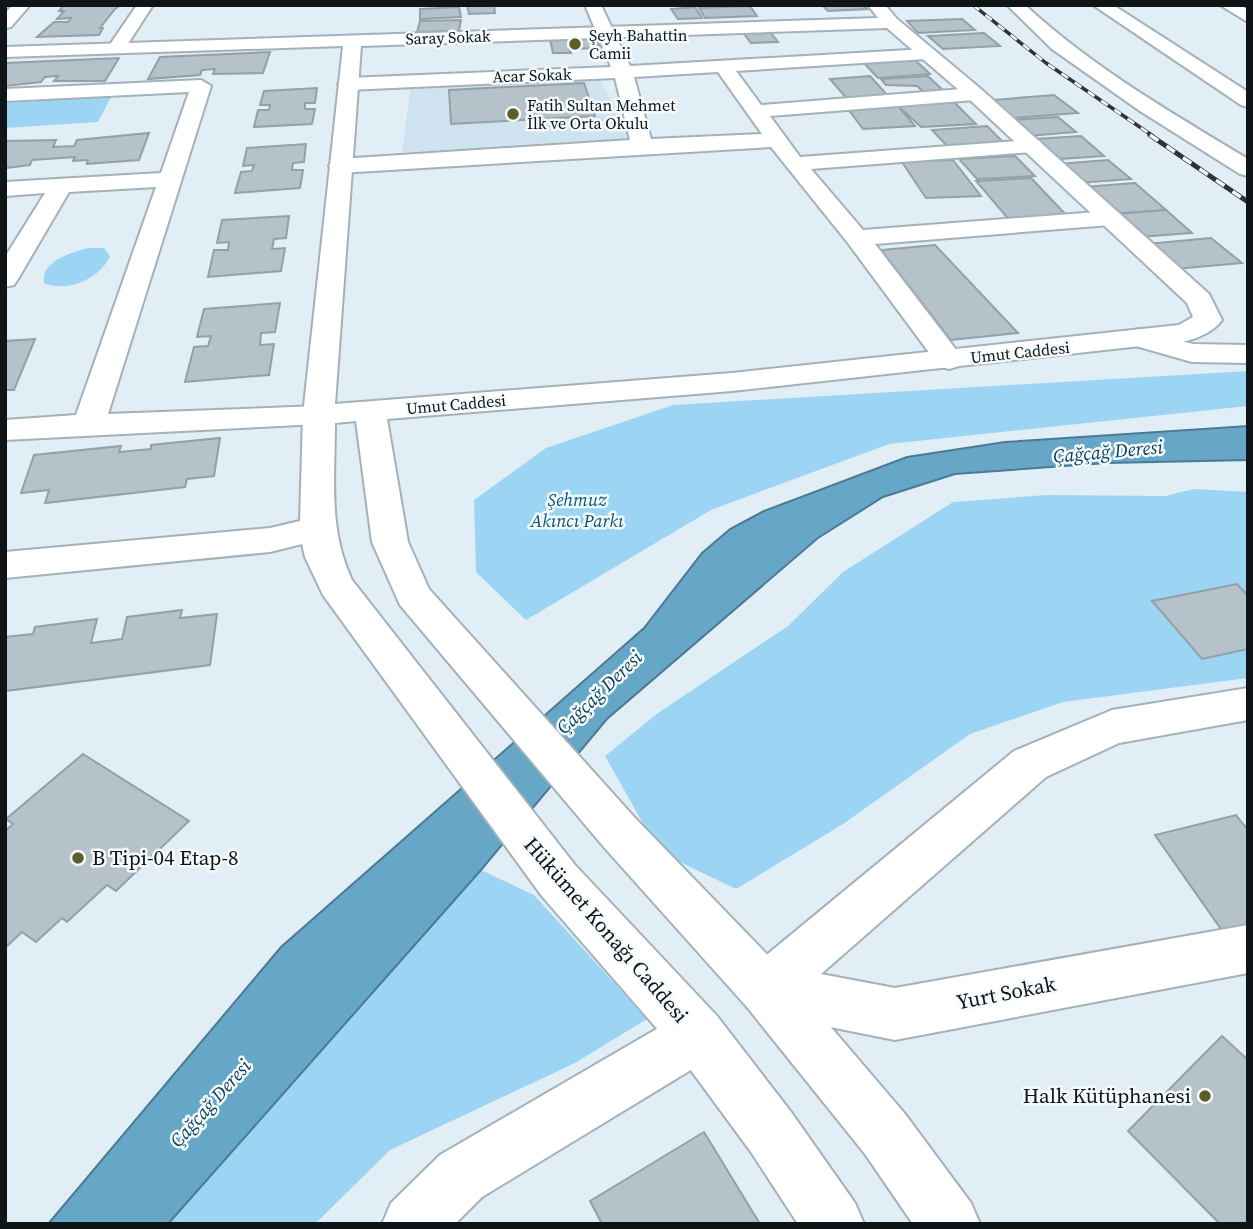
<svg xmlns="http://www.w3.org/2000/svg" width="1253" height="1229" font-family="'Source Serif 4',serif">
<rect width="100%" height="100%" fill="#e1eef6"/>
<path fill="#cee3ef" d="M586,77L600,80L635,143L402,152L411,84Z"/>
<g fill="#9cd5f4">
<path d="M111,97L98,122L5,128V103Z"/>
<path d="M88,248H104L110,256C100,279 67,293 44,283C41,261 70,253 88,248Z"/>
<path d="M1248,371V406L889,444L711,510L526,620L476,572L474,500L546,448L673,405Z"/>
<path d="M1194,489L1248,492V678L1063,702L970,734L843,824L736,889L659,852L605,756L658,713L788,626L843,572L953,502L1047,495L1165,496Z"/>
<path d="M481,870L534,895L647,1019L575,1063L390,1150L315,1224H168Z"/>
</g>
<path fill="#66a6c7" stroke="#4c7a92" stroke-width="2" d="M1248,426V460L1107,463L955,474L883,497L818,538L607,719L481,870L168,1224H48L281,947L644,628L702,553L730,529L764,511L907,457L1005,442Z"/>
<g fill="#b6c2c9" stroke="#94a0a7" stroke-width="2">
<path d="M64,5H121L115,9L100,28H103L99,35L37,37L54,22H68L71,18L57,19L64,11H59Z"/>
<path d="M467,5H494L495,13L469,14Z"/>
<path d="M822,5H863L867,9L828,11Z"/>
<path d="M750,6L757,16L705,18L699,8Z"/>
<path d="M459,7L461,17L420,19V9Z"/>
<path d="M695,7L702,18L678,19L671,9Z"/>
<path d="M962,19L975,30L918,33L907,21Z"/>
<path d="M461,20L458,35H450L451,31L417,32L420,21Z"/>
<path d="M768,29L778,42L751,43L741,30Z"/>
<path d="M984,33L1000,46L943,49L928,36Z"/>
<path d="M596,37L600,48L569,49L571,53H553L550,39Z"/>
<path d="M270,52L263,73L213,74L215,69L202,70L200,75L148,79L160,57Z"/>
<path d="M119,58L105,81H54L58,76L45,77L41,82L5,86L6,63Z"/>
<path d="M914,59L930,74L878,78L863,62Z"/>
<path d="M870,76L890,98L848,100L830,79Z"/>
<path d="M928,76L946,93L926,94L917,86L886,85L881,79Z"/>
<path d="M584,83L595,116L451,124L449,90Z"/>
<path d="M317,88L315,103H305V109H315L312,124L254,127L258,110H269L270,105H260L264,91Z"/>
<path d="M1054,95L1078,113L1014,118L993,100Z"/>
<path d="M953,101L976,124L921,127L898,106Z"/>
<path d="M898,106L915,126L863,129L848,109Z"/>
<path d="M1058,117L1076,132L1028,136L1010,120Z"/>
<path d="M987,126L1007,146L950,149L932,130Z"/>
<path d="M149,133L139,160L87,164L88,160L73,161L75,157L32,160L30,165L5,168V141L56,140L53,147L74,146L77,140Z"/>
<path d="M1081,136L1104,156L1060,159L1034,139Z"/>
<path d="M306,144L304,162L293,163L292,170H303L300,188L235,193L241,172L252,171L254,165L243,166L247,148Z"/>
<path d="M1015,156L1035,176L977,179L959,159Z"/>
<path d="M953,160L981,196L926,198L902,162Z"/>
<path d="M1108,160L1131,179L1078,183L1057,164Z"/>
<path d="M1031,178L1069,218L1011,222L976,181Z"/>
<path d="M1135,183L1166,210L1113,214L1083,187Z"/>
<path d="M1166,210L1192,233L1139,237L1113,214Z"/>
<path d="M289,216L286,238L274,239L272,249L285,248L281,271L208,277L214,250H228L229,242L217,243L222,220Z"/>
<path d="M1211,238L1242,263L1175,269L1146,244Z"/>
<path d="M935,245L1018,333L951,340L881,250Z"/>
<path d="M280,303L275,332L261,333L260,345L274,344L269,375L185,382L194,347L208,346L211,336L197,337L204,309Z"/>
<path d="M35,339L14,390H5V341Z"/>
<path d="M220,438L214,476L187,479L185,487L45,503L49,490L21,493L34,455L121,446L119,452L151,449V445Z"/>
<path d="M1237,584L1248,596V649L1202,659L1152,601Z"/>
<path d="M182,610L180,618L217,614L210,665L5,691V637L33,634L35,627L97,619L91,643L122,639L127,617Z"/>
<path d="M83,754L189,821L116,891L107,885L67,922L62,918L36,942L22,932L5,948V831L13,824L6,819Z"/>
<path d="M1236,815L1248,830V934L1228,939L1155,835Z"/>
<path d="M1222,1036L1248,1060V1224H1220L1128,1131Z"/>
<path d="M704,1132L760,1224H602L590,1201Z"/>
</g>
<g fill="none" stroke-linecap="round" stroke-linejoin="round">
<defs>
<g id="street">
<path d="M13,5H30L11,27L5,28V13Z"/>
<path d="M137,5H153L122,53H110L107,49Z"/>
<path d="M585,5H601L630,66L926,49L935,54L926,59L736,71L761,105L975,88L985,94L975,100L770,116L800,157L1032,140L1040,141L1043,146L1040,151L1032,152L811,169L863,230L1110,211L1119,213L1122,218L1119,223L1110,225L875,244L964,360L959,366L949,369L939,366L848,243L771,147L340,173L332,171L329,166L332,161L340,159L630,140L615,78L348,90L338,84L348,78L611,67ZM718,72L762,134L651,139L634,77Z"/>
<path d="M1007,5H1025C1092,67 1170,112 1248,159V176L1240,174L1140,111L1052,49Z"/>
<path d="M1093,5H1113L1248,92V107L1241,105Z"/>
<path d="M1220,5H1240L1248,10V22Z"/>
<path d="M201,80L211,86L108,414L319,406L330,408L335,415L330,422L319,424L5,440V420L76,415L156,187L69,192L18,279L14,285L5,287V257L45,193L5,196V182L161,173L189,92L5,101V89Z"/>
<path d="M1139,329L1193,344L1248,345V363L1192,362L1129,344L1125,338L1129,332Z"/>
<path d="M1248,688V720L1119,743L1046,777L821,974L895,988L1248,925V973L895,1040L765,1014L747,1007L739,989L747,971L1014,751L1112,710Z"/>
<path d="M698,1008L717,1016L725,1035L717,1054L482,1197L455,1224H382L391,1203L440,1155L679,1016Z"/>
</g>
<path id="secondary" d="M868,5H885L897,19L982,90L1209,294L1222,320C1214,331 1199,338 1186,341L732,391L387,419L408,542L429,589L635,818L783,971L905,1114L971,1203L980,1224H913L865,1154L747,1007L603,846L400,605L372,542L356,421L335,423C335,479 328,529 352,580L575,865L717,1016L791,1112L855,1203L864,1224H798L751,1152L679,1054L541,895L323,595L305,557L302,544L270,552L5,578V552L270,528L300,521L303,415L343,46L5,57V47L878,18ZM887,28L968,98L1187,303L1193,317L1179,325L732,373L335,404L361,46Z"/>
</defs>
<use href="#street" stroke="#a5b1b8" stroke-width="4"/>
<use href="#secondary" stroke="#a5b1b8" stroke-width="4"/>
<use href="#street" fill="#fff" fill-rule="evenodd"/>
<use href="#secondary" fill="#fff" fill-rule="evenodd"/>
<defs>
<path id="rail-far1" d="M973,5L1046,63L1153,136"/>
<path id="rail" d="M1150,135L1248,202"/>
</defs>
<use href="#rail-far1" stroke="#2d3336" stroke-width="3.5"/>
<use href="#rail" stroke="#2d3336" stroke-width="5"/>
<use href="#rail-far1" stroke="#f5fafd" stroke-width="2.5" stroke-dasharray="8" stroke-linecap="butt"/>
<use href="#rail" stroke="#f5fafd" stroke-width="3.5" stroke-dasharray="10" stroke-linecap="butt"/>
</g>
<g fill="#5e5e2b" stroke="#f5fafd" stroke-width="2.5">
<circle cx="575" cy="44" r="7"/>
<circle cx="513" cy="114" r="7"/>
<circle cx="78" cy="858" r="7"/>
<circle cx="1205" cy="1096" r="7"/>
</g>
<g text-anchor="middle" stroke-width="5" stroke-linejoin="round" paint-order="stroke">
<g font-size="16" fill="#0f1416" stroke="#f5fafd" text-anchor="start">
<text x="589" y="41">Şeyh Bahattin<tspan x="589" dy="18">Camii</tspan></text>
<text x="527" y="111">Fatih Sultan Mehmet<tspan x="527" dy="18">İlk ve Orta Okulu</tspan></text>
</g>
<g font-size="16" fill="#0f1416" stroke="#f5fafd">
<text transform="translate(448 37) rotate(-2)" y="6">Saray Sokak</text>
<text transform="translate(532 75) rotate(-2)" y="6">Acar Sokak</text>
<text transform="translate(1020 352) rotate(-6)" y="6">Umut Caddesi</text>
<text transform="translate(456 404) rotate(-5)" y="6">Umut Caddesi</text>
</g>
<g font-size="18" font-style="italic" fill="#005879" stroke="#f5fafd">
<text x="577" y="506">Şehmuz<tspan x="577" dy="21">Akıncı Parkı</tspan></text>
</g>
<g font-size="19" font-style="italic" fill="#074057" stroke="#f5fafd">
<text transform="translate(1108 451) rotate(-5)" y="7">Çağçağ Deresi</text>
<text transform="translate(599 692) rotate(-44)" y="7">Çağçağ Deresi</text>
<text transform="translate(210 1103) rotate(-48)" y="7">Çağçağ Deresi</text>
</g>
<g font-size="21" fill="#0f1416" stroke="#f5fafd" text-anchor="start">
<text x="92" y="865">B Tipi-04 Etap-8</text>
<text x="1191" y="1103" text-anchor="end">Halk Kütüphanesi</text>
</g>
<g font-size="21" fill="#0f1416" stroke="#f5fafd">
<text transform="translate(606 930) rotate(49)" y="7">Hükümet Konağı Caddesi</text>
<text transform="translate(1006 993) rotate(-11)" y="7">Yurt Sokak</text>
</g>
</g>
<rect width="1253" height="1229" fill="none" stroke="#0f1416" stroke-width="14"/>
</svg>
